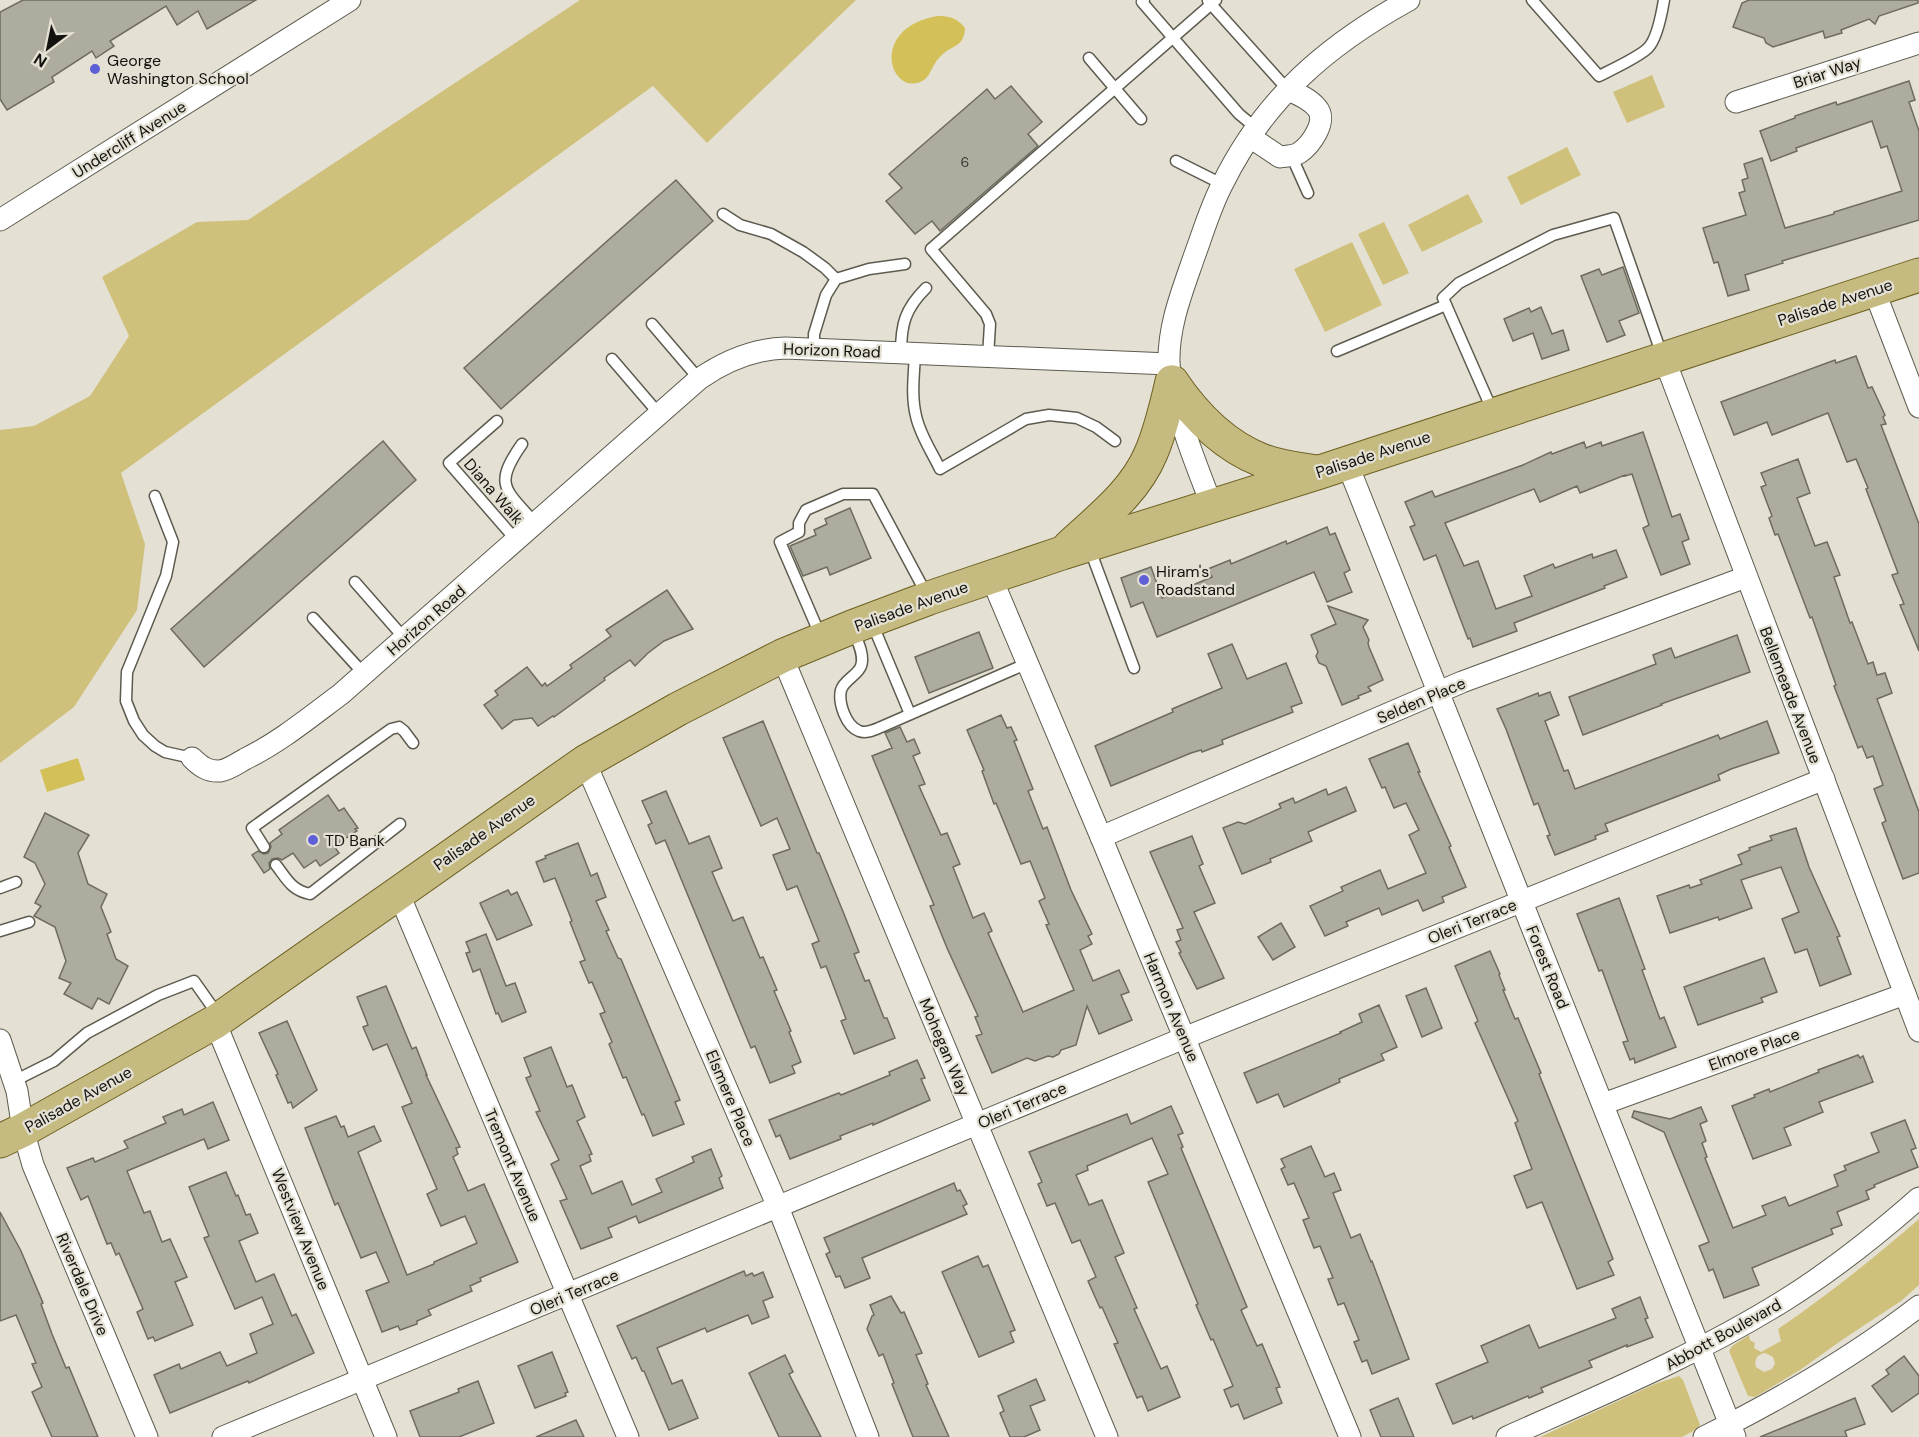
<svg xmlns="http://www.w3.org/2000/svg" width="1919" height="1437" font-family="'DM Sans',sans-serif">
<rect width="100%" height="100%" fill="#e4e1d4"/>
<g fill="#cfc17b" fill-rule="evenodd">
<path d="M580,0H856L707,143L653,86L121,473L145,544L137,610L74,707L0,763V430L34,426L90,396L129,336L102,277L197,222L248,220Z"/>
<path d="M1652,75L1665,107L1627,123L1613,92Z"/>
<path d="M1567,147L1581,175L1521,205L1507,177Z"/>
<path d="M1468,194L1483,222L1422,252L1408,225Z"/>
<path d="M1384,222L1409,273L1383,285L1358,234Z"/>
<path d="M1352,242L1382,305L1325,332L1294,269Z"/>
<path d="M1919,1219V1285L1901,1301L1842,1340L1800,1370L1755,1397L1748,1396L1729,1351L1732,1346L1749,1335L1750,1340L1755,1343L1754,1348L1761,1352L1781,1341L1778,1329C1828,1295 1874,1258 1919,1219ZM1765,1353L1773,1357L1775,1363L1772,1369L1764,1372L1756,1367C1754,1360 1757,1354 1765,1353Z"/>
<path d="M1679,1376L1683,1380L1700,1425L1697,1429L1682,1437H1540L1655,1384Z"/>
</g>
<g fill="#d4c058">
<path d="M937,16C950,16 957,18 965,28C964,49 951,44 940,57C933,63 931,75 924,80C892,100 866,29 937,16Z"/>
<path d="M78,758L85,780L47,792L40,770Z"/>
</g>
<g fill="#aeac9f" stroke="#6e6b60" stroke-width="1.5">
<path d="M23,0H256L207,29L198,11L177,25L166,6L110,41L114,46L96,58L92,51L52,77L54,82L7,110L0,99V12Z"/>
<path d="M1749,0H1918V3L1879,16L1875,24L1869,19L1841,30L1842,33L1825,38L1823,31L1773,47L1766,43L1764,38L1733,27L1742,3Z"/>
<path d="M1909,81L1915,100L1909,102L1919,131V220L1782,261L1783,263L1745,275L1749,290L1728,296L1718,262L1714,263L1703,228L1746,215L1739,193L1745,191L1742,180L1748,178L1744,164L1762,158L1785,228L1834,214V212L1902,191L1887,146L1881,148L1872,121L1796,148L1797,151L1771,161L1760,131L1795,118V116L1836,102L1837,105Z"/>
<path d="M1011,86L1042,122L1028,134L1038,146L940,231L932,221L915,234L886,201L902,188L889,174L987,89L995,99Z"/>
<path d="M676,180L713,221L501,409L464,368Z"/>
<path d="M1623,267L1639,313L1619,321L1625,335L1607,342L1581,276L1599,269L1602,275Z"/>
<path d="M1541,307L1552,334L1563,330L1569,350L1542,359L1533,333L1513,341L1504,319L1529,308L1531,312Z"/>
<path d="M1856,356L1868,388L1872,387L1885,415L1883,417L1886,424L1881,425L1919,524V651L1900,605L1904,604L1892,575L1898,573L1866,489L1868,488L1856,459L1847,462L1828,413L1772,435L1767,422L1734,435L1721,402L1835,360L1836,363Z"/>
<path d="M1643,432L1672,517L1680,514L1689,539L1682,542L1690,564L1661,575L1643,528L1649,525L1632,474L1625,476V475L1580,493L1577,486L1540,502L1534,489L1474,512L1445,523L1464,566L1478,561L1496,609L1532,596L1524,576L1553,564L1555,568L1592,554L1593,558L1616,550L1627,577L1604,586L1605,588L1514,623L1517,631L1473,647L1470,638L1468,639L1436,555L1424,560L1410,527L1415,525L1405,502L1432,491L1435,497L1523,465L1551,452L1552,454L1584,442L1586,448L1601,442L1602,446Z"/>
<path d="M383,441L416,480L204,667L171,629Z"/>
<path d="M1798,459L1810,493L1797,498L1815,546L1827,542L1840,575L1834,577L1850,623L1852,622L1868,664L1873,662L1877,675L1885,673L1892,693L1877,699L1919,812V873L1903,879L1882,823L1886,821L1874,789L1883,785L1873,756L1867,758L1862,746L1858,748L1834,686L1836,685L1812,617L1810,618L1778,534L1775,535L1769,518L1772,516L1761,487L1766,485L1761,473Z"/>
<path d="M850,508L871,558L830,575L827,567L803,576L790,546L816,535L814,530L827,524L825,519Z"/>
<path d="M1327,527L1330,535L1335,533L1350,570L1344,573L1352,592L1327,602L1314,572L1157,637L1143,602L1131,607L1121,578L1151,567L1162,598L1212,577L1208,569L1230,560L1231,564L1286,541L1287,544Z"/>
<path d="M667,590L693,629L664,641L648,653L635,666L630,660L604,678L605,680L554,717L553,716L538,726L532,718L514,720L502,729L484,705L498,695L495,691L527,667L542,686L545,683L547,686L572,668L570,665L611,636L606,630Z"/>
<path d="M1328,606L1368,620L1363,627L1369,640L1368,643L1369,647L1383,680L1368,687L1371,691L1358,696L1359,698L1342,705L1326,666L1319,663L1316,656L1318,652L1311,635L1336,624Z"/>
<path d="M979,632L993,668L929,693L915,657Z"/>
<path d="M1737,635L1750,672L1661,704L1662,705L1583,735L1569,697L1656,664L1653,655L1671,648L1675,658Z"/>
<path d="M1232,644L1247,679L1286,663L1302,703L1291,707L1293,712L1222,740L1223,744L1202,752L1201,750L1191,753L1111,786L1095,746L1173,712L1172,709L1222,688L1208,654Z"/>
<path d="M1550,692L1559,715L1545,721L1564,771L1568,770L1575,789L1718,735L1720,739L1767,721L1779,753L1731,769L1718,775L1720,780L1605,824L1608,831L1595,836L1596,839L1555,855L1547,836L1550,835L1538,803L1534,805L1506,729L1497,709L1538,693L1539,696Z"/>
<path d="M1001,715L1007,728L1011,727L1017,740L1014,741L1033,789L1028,791L1043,829L1047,827L1071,890L1092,934L1088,936L1092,944L1080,950L1093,981L1119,970L1129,992L1121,995L1132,1020L1099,1034L1087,1006L1076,1045L1061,1050L1059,1054L1053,1057L1048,1056L1035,1061L1027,1058L992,1073L976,1036L982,1034L975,1017L978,1016L947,948L930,906L934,905L872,756L892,748L885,733L900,727L907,742L914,739L920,753L913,756L925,784L919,786L941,835L947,833L960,864L953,867L973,918L984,913L992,931L988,933L1023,1012L1074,990L1046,925L1049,924L1039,901L1045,898L1030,861L1021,864L996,803L994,804L982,771L984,770L967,730Z"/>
<path d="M763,721L817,853H819L844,914L859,952L854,954L865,981L869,980L884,1018H887L895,1038L854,1054L841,1021L846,1019L826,966L821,968L812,944L819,941L797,886L787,890L773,855L790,849L777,818L761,826L723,738Z"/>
<path d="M1408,743L1420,772H1418L1451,846L1449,847L1466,887L1442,897L1444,902L1423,911L1418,900L1382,915L1379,908L1346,922L1348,926L1325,936L1310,906L1343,891L1341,887L1380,870L1388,889L1426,873L1409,835L1419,830L1406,803L1394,808L1385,787L1382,788L1369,759Z"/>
<path d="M1346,787L1356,811L1308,832L1312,841L1270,859L1271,862L1242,874L1223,828L1238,822L1245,824L1281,808L1279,804L1293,798L1295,803L1326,789L1328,795Z"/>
<path d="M666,791L689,844L709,836L722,868L712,872L733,921L743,917L760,958L763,957L777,990L774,991L791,1031L789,1032L801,1062L792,1066L795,1073L770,1083L755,1046L751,1048L665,840L656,844L648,825L652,823L642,801Z"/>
<path d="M328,795L339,811L344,808L358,828L355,829L357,831L334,846L339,853L320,866L316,860L304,868L293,853L282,860L278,858L272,859L269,863L270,869L264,873L252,855L258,851L264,854L268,853L271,847L270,843L282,834L279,830Z"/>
<path d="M45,813L89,835L78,853L88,884L107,894L101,907L111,932L107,934L116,959L128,966L109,1004L98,998L92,1009L64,994L71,983L59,978L66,961L55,927L34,916L41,906L35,903L45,884L35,863L24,857Z"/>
<path d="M1796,828L1809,867L1840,936L1837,937L1851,974L1820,986L1807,949L1795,953L1782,919L1799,912L1781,867L1741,880L1752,908L1719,920L1718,917L1670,933L1657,896L1689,885L1690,888L1702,884L1700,880L1742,864L1738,855L1750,850L1749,848L1772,840L1770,836Z"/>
<path d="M1192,836L1203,864L1199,866L1215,903L1194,912L1224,978L1197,989L1179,953L1181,952L1176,942L1181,940L1177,930L1183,928L1150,852Z"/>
<path d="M578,843L591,876L597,873L606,897L596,901L609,930L606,931L618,958L621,959L680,1100L675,1102L684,1124L653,1136L644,1114L642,1115L626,1077L623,1078L609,1044L612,1042L600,1014L605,1012L592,982L589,983L580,962L585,960L570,922L572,921L555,878L544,882L536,862L546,858L545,856Z"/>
<path d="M508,890L511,895L517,892L532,925L497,940L480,903Z"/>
<path d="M1619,898L1645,969L1642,970L1660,1019L1664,1017L1676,1047L1635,1063L1634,1058L1630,1060L1623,1042L1628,1041L1602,970L1599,971L1577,914Z"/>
<path d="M1281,923L1295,947L1273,960L1258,937Z"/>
<path d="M486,934L506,986L515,983L526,1012L502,1022L498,1013L496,1014L480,969L473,972L466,953L470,952L466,942Z"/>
<path d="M1490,951L1500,974L1499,975L1505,990H1503L1515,1019L1518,1018L1541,1073L1539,1074L1613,1259L1608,1262L1614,1275L1577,1289L1542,1202L1527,1208L1514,1176L1532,1169L1515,1123L1518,1121L1475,1023L1478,1021L1455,966Z"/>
<path d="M1764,958L1777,992L1761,998L1763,1002L1698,1025L1684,987Z"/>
<path d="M386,986L412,1049L416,1047L427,1075H426L460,1147L456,1148L458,1154L453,1157L468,1191L484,1184L518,1262L480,1278L481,1281L470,1286L472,1291L428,1310L431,1315L417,1321V1324L400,1330L398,1326L382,1332L366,1291L389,1282L376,1252L361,1258L338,1203L335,1205L305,1128L336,1116L341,1127L344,1126L348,1137L374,1126L381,1141L358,1152L407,1275L434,1264V1262L477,1243L465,1216L441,1226L427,1194L437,1189L402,1107L412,1103L387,1044L373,1050L363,1027L368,1025L357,997Z"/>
<path d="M1426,988L1442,1028L1422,1037L1406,996Z"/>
<path d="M1379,1005L1397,1047L1381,1054L1384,1060L1339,1079L1340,1082L1284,1107L1278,1094L1257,1103L1244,1073L1341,1033L1340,1032L1362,1022L1359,1014Z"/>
<path d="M287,1021L317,1090L293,1108L291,1102L288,1103L276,1075L278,1074L259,1033Z"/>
<path d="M551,1047L567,1087L572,1085L585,1117L577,1121L592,1154L589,1155L591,1161L580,1166L592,1194L622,1181L632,1205L662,1192L656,1179L694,1162L692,1157L711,1149L722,1176L719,1178L723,1188L639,1223L636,1216L608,1228L612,1237L581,1249L560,1201L567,1199L551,1164L559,1160L536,1112L540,1111L526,1078L531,1076L524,1058Z"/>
<path d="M1858,1055L1860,1058L1863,1056L1873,1082L1819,1102L1823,1112L1784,1128L1791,1145L1753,1159L1732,1106L1755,1097L1754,1095L1769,1089L1770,1092L1819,1072L1818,1070Z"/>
<path d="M917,1060L925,1078L921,1079L930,1100L873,1125V1123L840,1136L841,1139L790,1159L780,1135L776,1137L769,1120L839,1093L841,1095L890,1075L889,1072Z"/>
<path d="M213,1102L229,1140L208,1149L204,1139L127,1171L144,1213L150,1211L162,1242L170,1239L187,1277L175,1282L193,1325L155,1341L153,1337L148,1339L137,1312L143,1309L119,1253L116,1255L111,1243L107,1244L88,1196L81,1200L67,1168L93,1158L95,1162L128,1148L124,1141L166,1123L163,1117L182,1109L184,1115Z"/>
<path d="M1171,1106L1183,1133L1178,1135L1183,1147L1181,1148L1247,1307L1241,1310L1257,1346L1262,1344L1280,1387L1276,1388L1282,1403L1244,1419L1238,1404L1231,1407L1224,1390L1233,1386L1213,1339L1211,1340L1196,1305L1198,1304L1148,1182L1168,1174L1152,1138L1087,1166L1088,1170L1076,1175L1089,1205L1102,1200L1124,1253L1115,1257L1137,1308L1134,1309L1161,1369L1167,1366L1180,1397L1148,1411L1142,1396L1137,1398L1114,1344L1118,1343L1102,1307L1100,1308L1088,1281L1096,1277L1080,1240L1072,1243L1055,1203L1047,1206L1038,1184L1042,1182L1029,1152L1127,1114L1131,1124Z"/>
<path d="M1701,1107L1707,1121L1700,1124L1706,1141L1702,1143L1707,1157L1705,1158L1733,1228L1766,1215L1762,1206L1785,1197L1789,1206L1838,1186L1834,1175L1846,1170L1844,1166L1879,1152L1871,1133L1905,1120L1916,1148L1911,1150L1918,1167L1874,1185L1875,1187L1866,1191L1869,1199L1837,1212L1842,1225L1831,1229L1833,1234L1752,1268L1759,1285L1724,1298L1713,1269L1709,1271L1699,1246L1709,1242L1664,1132L1632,1117L1634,1111L1670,1119Z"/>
<path d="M1311,1146L1325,1177L1334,1173L1341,1190L1333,1193L1351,1238L1360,1234L1371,1262L1372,1261L1409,1359L1372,1374L1367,1360L1362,1362L1354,1342L1359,1340L1344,1303L1338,1305L1328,1279L1333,1278L1320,1246L1314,1248L1303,1220L1309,1218L1294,1183L1288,1185L1281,1169L1285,1167L1281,1159Z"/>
<path d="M226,1172L236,1196L238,1195L246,1215L250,1214L258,1233L239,1241L256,1282L274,1274L292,1316L296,1314L314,1353L249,1383L248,1381L170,1413L154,1375L179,1364L181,1369L220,1352L227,1366L257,1353L250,1334L273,1324L262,1297L235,1309L204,1238L209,1236L189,1187Z"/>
<path d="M954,1183L957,1191L960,1190L967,1204L963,1206L967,1214L862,1258L870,1278L845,1288L840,1276L836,1277L826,1254L830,1252L824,1238Z"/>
<path d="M0,1212L21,1251L43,1303L41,1304L52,1334L66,1368L69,1367L98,1437H52L32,1392L42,1387L32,1364L36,1363L16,1315L0,1321Z"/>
<path d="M978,1256L983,1267L988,1265L1015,1330L1010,1332L1014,1342L979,1357L942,1272Z"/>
<path d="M744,1271L746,1276L752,1273L754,1276L763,1272L773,1297L763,1301L769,1317L752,1324L748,1315L707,1332L705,1328L657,1348L672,1384L682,1380L698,1418L669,1430L644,1371H642L636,1357L632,1359L617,1326Z"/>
<path d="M891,1296L901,1313L904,1312L922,1353L916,1355L928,1384L926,1385L949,1437H913L892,1384L894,1383L883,1354L879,1356L867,1329L872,1316L874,1315L870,1305Z"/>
<path d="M1640,1297L1648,1318L1645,1319L1653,1337L1627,1347V1345L1589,1361L1592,1367L1541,1388L1543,1392L1529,1398L1528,1396L1473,1419L1472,1416L1453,1424L1436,1384L1488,1362L1481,1346L1529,1325L1539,1348L1616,1318L1612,1309Z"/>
<path d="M552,1352L568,1392L565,1393L566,1396L535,1408L518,1366Z"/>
<path d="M785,1355L793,1372L789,1374L821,1437H779L749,1373Z"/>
<path d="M1904,1356L1919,1376V1393L1892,1412L1872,1386L1889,1374L1886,1370Z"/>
<path d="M1036,1379L1045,1400L1030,1406L1040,1430L1024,1437H1010L1000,1413L1004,1411L998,1396Z"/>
<path d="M478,1381L494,1423L459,1437H420L410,1411L459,1392L458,1389Z"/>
<path d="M1398,1398L1414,1437H1381L1370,1410Z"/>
<path d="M1855,1398L1865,1424L1845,1431L1847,1437H1760Z"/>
<path d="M576,1420L584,1437H536Z"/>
</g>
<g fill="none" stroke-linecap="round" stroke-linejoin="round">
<defs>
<g id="service">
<path d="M1144,0L1142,2L1239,114L1256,128"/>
<path d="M1532,0L1599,76C1611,70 1639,57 1648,48C1657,39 1662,12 1664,0"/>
<path d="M1208,1L1288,90"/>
<path d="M1089,58L1141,119"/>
<path d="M1291,155L1308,193"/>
<path d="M1176,161L1222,184"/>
<path d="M723,214L740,225L771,234L803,252L825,268L836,279"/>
<path d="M652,324L699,379"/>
<path d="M814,349V334L826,295L836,279L869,269L905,264"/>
<path d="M1337,351L1446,305"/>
<path d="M901,353C901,324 905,309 926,288"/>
<path d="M915,354C914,375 911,396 916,416C920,435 932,452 940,469L1026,419L1049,415L1077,418L1096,427L1115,441"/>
<path d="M988,357L990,324L986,314L931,249L1216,0"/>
<path d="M612,359L660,415"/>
<path d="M1493,412L1443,298L1459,283L1553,235L1614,218L1662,355"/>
<path d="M497,421L449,463L516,540"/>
<path d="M522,444C493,485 505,489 535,523"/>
<path d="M155,496L173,542L166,576L127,672L126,701L134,721L143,735L155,746L165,752L192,758"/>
<path d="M1089,547L1134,668"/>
<path d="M355,582L405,639"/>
<path d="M313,618L364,674"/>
<path d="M872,623L910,714"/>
<path d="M853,630C857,640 865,655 861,666C858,675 844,680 841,690C838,703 846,726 859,731C866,734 874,730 881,727L1028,663"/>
<path d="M821,637L780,542L799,532V523L806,510L843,494H873L927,595"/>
<path d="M264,847L252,828L391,729L399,727L404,731L413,743"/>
<path d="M276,865C287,879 291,890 310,894L400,824"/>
<path d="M0,888L16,882"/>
<path d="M0,931L29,922"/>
<path d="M14,1081L54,1061L87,1033L158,995L194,981L218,1015"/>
</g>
<g id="minor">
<path d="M1736,102L1919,43"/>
<path d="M1250,137L1280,157C1286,156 1294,156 1299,153C1311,145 1328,121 1317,108C1310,99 1298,94 1288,90"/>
<path d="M0,220L350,0"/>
<path d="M1874,290L1919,407"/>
<path d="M1664,358L1919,1031"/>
<path d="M1347,463L1735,1437"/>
<path d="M1212,506C1198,469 1183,433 1174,394C1172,384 1169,373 1169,363C1168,326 1182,292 1194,257C1203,233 1210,208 1222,185C1264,99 1327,45 1409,0"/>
<path d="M991,577L1101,837L1350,1437"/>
<path d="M782,656L1107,1437"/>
<path d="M192,758C200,766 208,772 220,771C228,770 238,763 245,759C280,742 310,717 341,694L699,379C725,361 753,349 785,348L1169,364"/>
<path d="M585,762L778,1207L868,1437"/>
<path d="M1101,837L1462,682L1746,577"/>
<path d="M398,892L628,1437"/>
<path d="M215,1022L386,1437"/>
<path d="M0,1040L17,1091L23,1130L33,1165L147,1437"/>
<path d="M1603,1104L1905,994"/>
<path d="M223,1437L1184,1038L1824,779"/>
<path d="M1507,1437C1601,1395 1697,1355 1785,1300C1833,1270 1877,1235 1919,1198"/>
<path d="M1704,1437C1779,1400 1853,1357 1919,1306"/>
</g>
<g id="primary">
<path d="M1172,382C1195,416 1223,445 1261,460C1278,467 1298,469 1316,472"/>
<path d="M1069,547C1099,519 1135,492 1151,453C1161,430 1166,406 1172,382"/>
<path d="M0,1141L23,1130L215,1022L585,762L678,709L782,656L852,627L929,598L1062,553L1317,473L1919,275"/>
</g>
</defs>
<use href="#service" stroke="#5d5b4f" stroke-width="13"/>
<use href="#minor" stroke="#5d5b4f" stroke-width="23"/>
<use href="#primary" stroke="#6d6121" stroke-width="35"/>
<use href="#service" stroke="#fff" stroke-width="10"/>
<use href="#minor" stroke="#fff" stroke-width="21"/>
<use href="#primary" stroke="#c5ba80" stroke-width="33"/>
</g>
<g fill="#5f5fd8" stroke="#e4e1d4" stroke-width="2">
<circle cx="95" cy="69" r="6"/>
<circle cx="1144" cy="580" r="6"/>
<circle cx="313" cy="840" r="6"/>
</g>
<g text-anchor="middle" stroke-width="4.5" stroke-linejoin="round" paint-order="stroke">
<g font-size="14" fill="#3a3832">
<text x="965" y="167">6</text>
</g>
<g font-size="16" fill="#13120e" stroke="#e4e1d4" text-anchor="start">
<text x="107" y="66">George<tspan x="107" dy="18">Washington School</tspan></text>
<text x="1156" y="577">Hiram's<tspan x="1156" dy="18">Roadstand</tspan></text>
<text x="325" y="846">TD Bank</text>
</g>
<g font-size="16" fill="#13120e" stroke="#e4e1d4">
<text transform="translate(1827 72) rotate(-18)" y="6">Briar Way</text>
<text transform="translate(129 139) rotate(-32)" y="6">Undercliff Avenue</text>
<text transform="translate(1835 302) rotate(-18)" y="6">Palisade Avenue</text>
<text transform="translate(832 350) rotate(2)" y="6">Horizon Road</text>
<text transform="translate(1373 454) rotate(-18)" y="6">Palisade Avenue</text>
<text transform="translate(494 491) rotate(49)" y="6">Diana Walk</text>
<text transform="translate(911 606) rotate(-20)" y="6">Palisade Avenue</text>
<text transform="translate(426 620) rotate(-41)" y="6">Horizon Road</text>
<text transform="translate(1791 695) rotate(69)" y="6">Bellemeade Avenue</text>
<text transform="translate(1421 700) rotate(-23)" y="6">Selden Place</text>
<text transform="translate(484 832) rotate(-35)" y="6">Palisade Avenue</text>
<text transform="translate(1472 921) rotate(-22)" y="6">Oleri Terrace</text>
<text transform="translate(1548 967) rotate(68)" y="6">Forest Road</text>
<text transform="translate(1172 1007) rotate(67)" y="6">Harmon Avenue</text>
<text transform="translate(945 1047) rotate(67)" y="6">Mohegan Way</text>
<text transform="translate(1754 1049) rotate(-20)" y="6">Elmore Place</text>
<text transform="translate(731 1098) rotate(67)" y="6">Elsmere Place</text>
<text transform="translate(78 1099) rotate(-29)" y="6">Palisade Avenue</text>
<text transform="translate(1022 1105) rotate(-23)" y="6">Oleri Terrace</text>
<text transform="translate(513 1165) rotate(67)" y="6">Tremont Avenue</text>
<text transform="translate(301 1229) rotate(68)" y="6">Westview Avenue</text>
<text transform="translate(83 1284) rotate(67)" y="6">Riverdale Drive</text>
<text transform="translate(574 1292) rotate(-23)" y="6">Oleri Terrace</text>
<text transform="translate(1723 1334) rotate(-29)" y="6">Abbott Boulevard</text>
</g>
</g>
<g transform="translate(48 48) rotate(212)" stroke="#e4e1d4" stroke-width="4.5" paint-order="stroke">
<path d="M0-4.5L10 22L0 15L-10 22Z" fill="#13120e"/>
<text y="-9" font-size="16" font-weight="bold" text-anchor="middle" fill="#13120e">N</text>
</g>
</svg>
